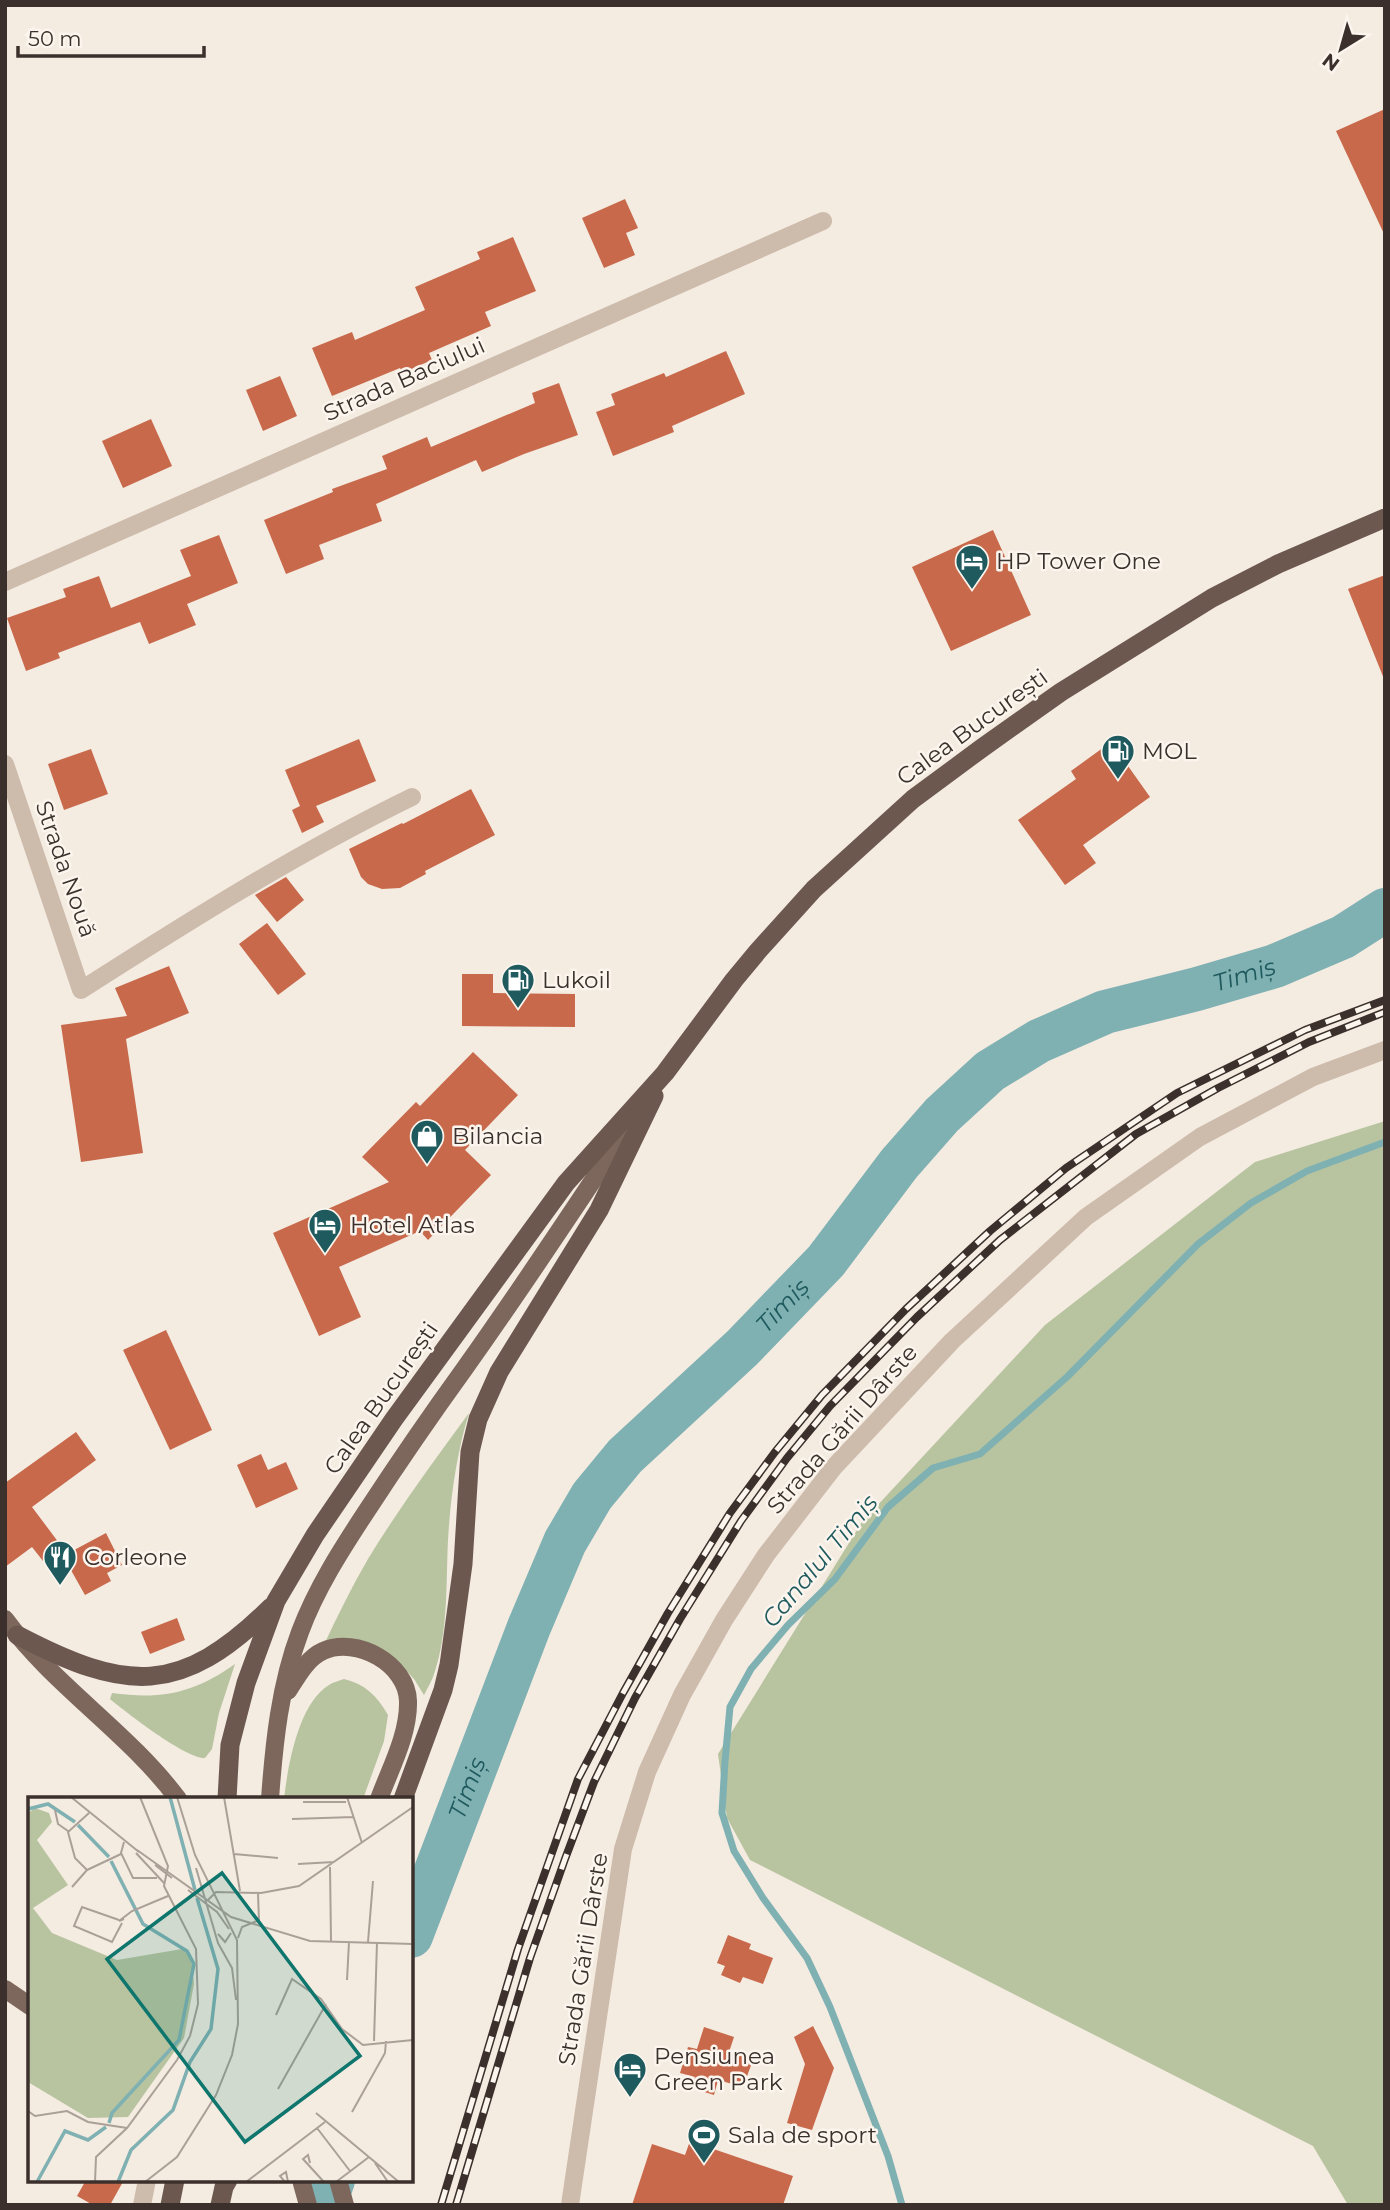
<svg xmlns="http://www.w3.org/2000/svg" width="1390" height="2210" font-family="Montserrat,sans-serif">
<rect width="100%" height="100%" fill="#f4ebe1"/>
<g fill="#b8c4a0">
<path d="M1385,1121V2205H1348L1313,2146L750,1860L727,1818L718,1754L862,1522L1045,1325L1255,1162Z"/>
<path d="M469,1413C458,1449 452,1487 449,1525C445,1573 450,1624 435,1671C433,1679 428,1687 424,1695L414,1679L402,1666L322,1649C336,1619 351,1588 368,1559C399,1508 434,1461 469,1413Z"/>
<path d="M235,1664L219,1713L212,1749L205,1758C186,1759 127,1713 110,1699L112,1693C162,1700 194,1693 235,1664Z"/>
<path d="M344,1679C365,1684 377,1696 388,1715L384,1741L363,1799H284C288,1766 298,1704 329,1685C333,1682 339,1681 344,1679Z"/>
</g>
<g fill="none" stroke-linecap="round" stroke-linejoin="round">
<path stroke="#7fb0b2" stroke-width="7" d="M902,2205L888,2156L830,2007L807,1958L763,1898L734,1851L722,1813L725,1761L730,1707L751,1669L788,1625L835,1579L888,1507L933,1468L980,1454L1068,1376L1198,1244L1251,1203L1307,1171L1385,1142"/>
<g stroke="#7fb0b2" stroke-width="44">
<path id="s1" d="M411,1936L529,1627L565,1542L592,1496L625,1456L742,1348L826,1261L899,1164L942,1115L990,1071L1039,1041L1105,1012L1197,989L1275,966L1343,937L1385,910"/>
<path d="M324,2205L333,2180"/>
</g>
</g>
<g fill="#c8694b">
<path d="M1385,109V236L1336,131Z"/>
<path d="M625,199L638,228L626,233L635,255L604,268L582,218Z"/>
<path d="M513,237L536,291L485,312L491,326L429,353L432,360L402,373L400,368L332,396L312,348L352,332L355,340L425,310L415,287L480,259L477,252Z"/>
<path d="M726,351L745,394L672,426L674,432L613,456L596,412L615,405L611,394L664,373L666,377Z"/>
<path d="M280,376L297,416L263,431L246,390Z"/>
<path d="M559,383L578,435L524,454L482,472L476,460L376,504L382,521L319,545L324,559L286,574L264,520L333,492L332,489L387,469L382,456L427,437L431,447L535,403L532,393Z"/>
<path d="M151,419L172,466L123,488L102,441Z"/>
<path d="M993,530L1031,615L951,651L912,567Z"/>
<path d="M219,535L238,583L187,604L196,625L149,644L140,622L58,653L60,658L26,671L7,618L66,597L63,589L99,576L111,608L191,576L180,550Z"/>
<path d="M1385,575V679H1384L1348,589Z"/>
<path d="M359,739L376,781L316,806L324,822L302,833L292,810L300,806L285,770Z"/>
<path d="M1111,742L1150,797L1083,845L1096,863L1065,885L1018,820L1076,779L1071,771Z"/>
<path d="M91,749L108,794L64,810L48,764Z"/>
<path d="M471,789L495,835L425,871L426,874L400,888L382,889L368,884L361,877L349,849L402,823L403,824Z"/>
<path d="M286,877L304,900L277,922L255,895Z"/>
<path d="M267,923L306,974L278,995L239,944Z"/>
<path d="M169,966L189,1013L126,1039L143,1153L81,1162L61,1025L127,1016L115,988Z"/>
<path d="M462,974H493V993L575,994V1027L462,1026Z"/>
<path d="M473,1052L518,1095L465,1150L491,1175L428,1240L420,1231L339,1267L361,1317L319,1336L273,1233L389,1182L362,1157L416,1102L420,1106Z"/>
<path d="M166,1330L212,1430L170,1450L123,1350Z"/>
<path d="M76,1432L96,1460L32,1507L62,1547L43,1561L32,1547L5,1567V1483Z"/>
<path d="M261,1454L268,1470L286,1462L298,1489L256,1508L237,1465Z"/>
<path d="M106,1533L122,1565L107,1573L111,1581L85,1595L63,1556Z"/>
<path d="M177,1618L185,1640L150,1654L141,1632Z"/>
<path d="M728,1935L751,1944L749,1949L773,1958L763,1984L743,1977L740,1983L721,1975L725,1966L717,1963Z"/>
<path d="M813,2026L834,2068L812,2130L787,2123L805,2064L794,2037Z"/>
<path d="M704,2027L734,2037L729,2052L753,2060L743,2087L718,2080L714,2095L692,2088L695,2077L680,2073L688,2047L697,2049Z"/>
<path d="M690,2141L793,2176L783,2205H632L652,2144L685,2155Z"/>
<path d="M86,2180H124L110,2205H93L77,2196Z"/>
</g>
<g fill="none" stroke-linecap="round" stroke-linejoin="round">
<g stroke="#cdbbac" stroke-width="18">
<path d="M5,582L823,221"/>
<path d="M5,764L81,990C189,921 297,853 412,797"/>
<path d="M142,2205L147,2180"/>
<path d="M570,2205L623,1849L647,1772L682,1695L724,1620L766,1555L834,1467L952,1341L1086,1217L1200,1137L1313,1077L1385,1050"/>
</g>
<g stroke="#7d675c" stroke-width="18">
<path d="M5,1619C55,1687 128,1732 178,1799"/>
<path d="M288,1691C297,1677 307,1658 323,1651C357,1636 407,1664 408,1701C409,1734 390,1769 379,1799"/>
<path d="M270,1799C274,1743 280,1685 300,1632C316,1589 341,1550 366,1512C398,1463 431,1415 465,1368C525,1284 581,1198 638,1113"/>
<path d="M5,1989L30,2006"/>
<path d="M301,2180L308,2205"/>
<path d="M338,2180L345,2205"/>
</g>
<g stroke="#6c584f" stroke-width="19">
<path d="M17,1635C126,1692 180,1697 271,1607"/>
<path d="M227,1799L230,1745L246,1683L276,1601L315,1535L394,1419L566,1183L665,1073L734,980L758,951L814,889L913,799L982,748L1061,692L1212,598L1278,564L1385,518"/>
<path d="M403,1799L443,1690L449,1665L463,1564L470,1452L478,1419L499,1372L599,1210L654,1096"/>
<path d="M170,2205L175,2180"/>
<path d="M220,2205L224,2187L228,2180"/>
</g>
<defs>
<g id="rail">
<path d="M441,2205L518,1949L578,1779L623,1693L668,1613L730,1513L775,1452L822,1395L906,1309L990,1231L1066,1168L1177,1093L1305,1030L1385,1000"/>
<path d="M456,2205L530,1958L565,1859L594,1782L635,1698L680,1619L741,1521L787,1458L830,1406L917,1317L1000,1240L1136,1134L1218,1088L1309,1042L1385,1012"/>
</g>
</defs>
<use href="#rail" stroke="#3b302b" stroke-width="8"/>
<use href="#rail" stroke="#fbf5ee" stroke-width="5" stroke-dasharray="16" stroke-linecap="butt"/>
</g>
<defs>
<symbol id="hotel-pin" viewBox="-11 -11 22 30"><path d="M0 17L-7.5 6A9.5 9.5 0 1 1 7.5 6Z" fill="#1f5a5e" stroke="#fbf5ee"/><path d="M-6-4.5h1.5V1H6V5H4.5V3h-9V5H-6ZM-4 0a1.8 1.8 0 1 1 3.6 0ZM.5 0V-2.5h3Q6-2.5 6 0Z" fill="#fff"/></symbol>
<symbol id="fuel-pin" viewBox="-11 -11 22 30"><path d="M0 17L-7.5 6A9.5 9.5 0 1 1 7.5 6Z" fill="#1f5a5e" stroke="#fbf5ee"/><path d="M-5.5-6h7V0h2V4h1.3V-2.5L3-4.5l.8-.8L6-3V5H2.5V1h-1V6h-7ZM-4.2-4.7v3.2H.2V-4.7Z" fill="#fff"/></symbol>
<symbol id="shop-pin" viewBox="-11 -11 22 30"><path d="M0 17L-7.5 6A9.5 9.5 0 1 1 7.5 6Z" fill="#1f5a5e" stroke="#fbf5ee"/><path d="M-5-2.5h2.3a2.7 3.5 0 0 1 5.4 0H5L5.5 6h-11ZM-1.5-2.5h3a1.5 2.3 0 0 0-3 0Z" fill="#fff"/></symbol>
<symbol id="restaurant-pin" viewBox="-11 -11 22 30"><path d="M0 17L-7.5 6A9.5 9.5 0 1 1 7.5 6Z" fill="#1f5a5e" stroke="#fbf5ee"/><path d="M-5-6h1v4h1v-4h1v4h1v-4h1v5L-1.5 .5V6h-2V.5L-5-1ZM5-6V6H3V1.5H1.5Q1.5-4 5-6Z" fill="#fff"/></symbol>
<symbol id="stadium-pin" viewBox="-11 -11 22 30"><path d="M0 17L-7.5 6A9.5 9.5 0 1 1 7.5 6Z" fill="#1f5a5e" stroke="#fbf5ee"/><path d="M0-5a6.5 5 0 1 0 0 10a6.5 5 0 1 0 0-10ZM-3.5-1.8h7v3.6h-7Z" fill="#fff"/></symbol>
</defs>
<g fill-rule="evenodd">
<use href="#hotel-pin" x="953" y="542" width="38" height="52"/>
<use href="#fuel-pin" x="1099" y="732" width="38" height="52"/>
<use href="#fuel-pin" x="499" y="961" width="38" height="52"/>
<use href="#shop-pin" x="408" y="1117" width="38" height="52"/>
<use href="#hotel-pin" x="306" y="1206" width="38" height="52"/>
<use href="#restaurant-pin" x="41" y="1538" width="38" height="52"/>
<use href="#hotel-pin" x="611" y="2050" width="38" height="52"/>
<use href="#stadium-pin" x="685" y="2116" width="38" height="52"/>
</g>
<g text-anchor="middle" stroke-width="5" stroke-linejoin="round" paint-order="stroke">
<g font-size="23" fill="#3b302b" stroke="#fbf5ee">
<text transform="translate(404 379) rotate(-24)" y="8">Strada Baciului</text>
<text transform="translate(972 727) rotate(-36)" y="8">Calea București</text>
<text transform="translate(66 869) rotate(71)" y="8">Strada Nouă</text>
<text transform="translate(381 1398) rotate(-55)" y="8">Calea București</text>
<text transform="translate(842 1429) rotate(-49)" y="8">Strada Gării Dârste</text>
<text transform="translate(583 1959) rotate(-81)" y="8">Strada Gării Dârste</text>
</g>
<g font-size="23" fill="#3b302b" stroke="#fbf5ee" text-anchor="start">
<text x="996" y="569">HP Tower One</text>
<text x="1142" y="759">MOL</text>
<text x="542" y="988">Lukoil</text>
<text x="452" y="1144">Bilancia</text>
<text x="350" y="1233">Hotel Atlas</text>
<text x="84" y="1565">Corleone</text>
<text x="654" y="2064">Pensiunea<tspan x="654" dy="26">Green Park</tspan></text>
<text x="728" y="2143">Sala de sport</text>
</g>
<g font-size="24" font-style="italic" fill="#1f5a5e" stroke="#fbf5ee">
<text dy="8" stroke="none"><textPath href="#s1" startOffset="1334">Timiș</textPath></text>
<text dy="8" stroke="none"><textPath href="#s1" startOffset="746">Timiș</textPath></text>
<text transform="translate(820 1561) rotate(-50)" y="8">Canalul Timiș</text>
<text dy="8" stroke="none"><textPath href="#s1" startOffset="158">Timiș</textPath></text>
</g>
</g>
<g transform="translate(28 1797)">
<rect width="385" height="385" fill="#f4ebe1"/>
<path d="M7,11L21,16L24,25L9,43L40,88L5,111L24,136L89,163L154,152L163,158L166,187L156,241L100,320L60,321L0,285V16Z" fill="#b8c4a0"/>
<path fill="none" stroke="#7fb0b2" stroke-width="3.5" d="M142,0L167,93M0,12L20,7L47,25M50,28L81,60M81,326L84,316L151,243L166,167L159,154L115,127L83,64M9,385L37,334L60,343L78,330M90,385L103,353L145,313L162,265L183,232L190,172L169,101"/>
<path fill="none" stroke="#aaa098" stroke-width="2" d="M43,0L111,55M196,0L212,94M319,0L334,46M275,5H318M27,13L30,27L40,34M264,22L326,20M96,45L93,56L105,81H129M109,53L203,120L282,144L385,147M108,56L136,86M206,57L250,61M270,67L306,65M127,68L144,81M302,70L303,144M168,71L190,146L204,171L208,203M59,73L47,61L40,35L61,16M59,73L93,57M44,90L59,73M160,93L189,115L201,132M230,96L231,125M179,104L188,95L233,96L271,89L385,10M96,122L91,124L104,114L140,99M91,123L54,110L46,129L84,145L94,126M190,137L197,145L203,136M210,141L214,130L229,124M340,145L345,84M319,183L321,145M248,218L264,182L293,202L314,232L335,248L385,243M346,244L349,145M250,292L298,207M0,314L7,319L39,314L60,325L99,331M324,315L357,256L358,244M288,316L371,385M289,331L322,374M282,366L280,358L275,362L296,385M347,366L360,385M67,385L68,360L99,331L149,263L162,239L170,207L168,152L136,89L140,69L112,0M117,385L149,360L188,298L204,258L210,227L209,143L167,58L149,0M218,385L297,325M257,385L252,379L258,375L260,385M308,385L341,360"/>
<path fill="#0f766e" fill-opacity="0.15" stroke="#0f766e" stroke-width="3.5" d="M194,76L332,259L217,345L79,162Z"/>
<rect width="385" height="385" fill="none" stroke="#3b302b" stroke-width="3.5"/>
</g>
<rect width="1390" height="2210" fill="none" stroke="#3b302b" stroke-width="14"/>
<g transform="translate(1341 49) rotate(217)" stroke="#fbf5ee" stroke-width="5" paint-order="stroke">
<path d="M0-5L12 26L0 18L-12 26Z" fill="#3b302b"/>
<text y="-10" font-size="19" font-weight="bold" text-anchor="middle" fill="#3b302b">N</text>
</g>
<path d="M18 46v10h186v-10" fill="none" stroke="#3b302b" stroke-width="3.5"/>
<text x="28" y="46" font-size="21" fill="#3b302b" stroke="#fbf5ee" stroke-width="5" paint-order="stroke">50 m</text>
</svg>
